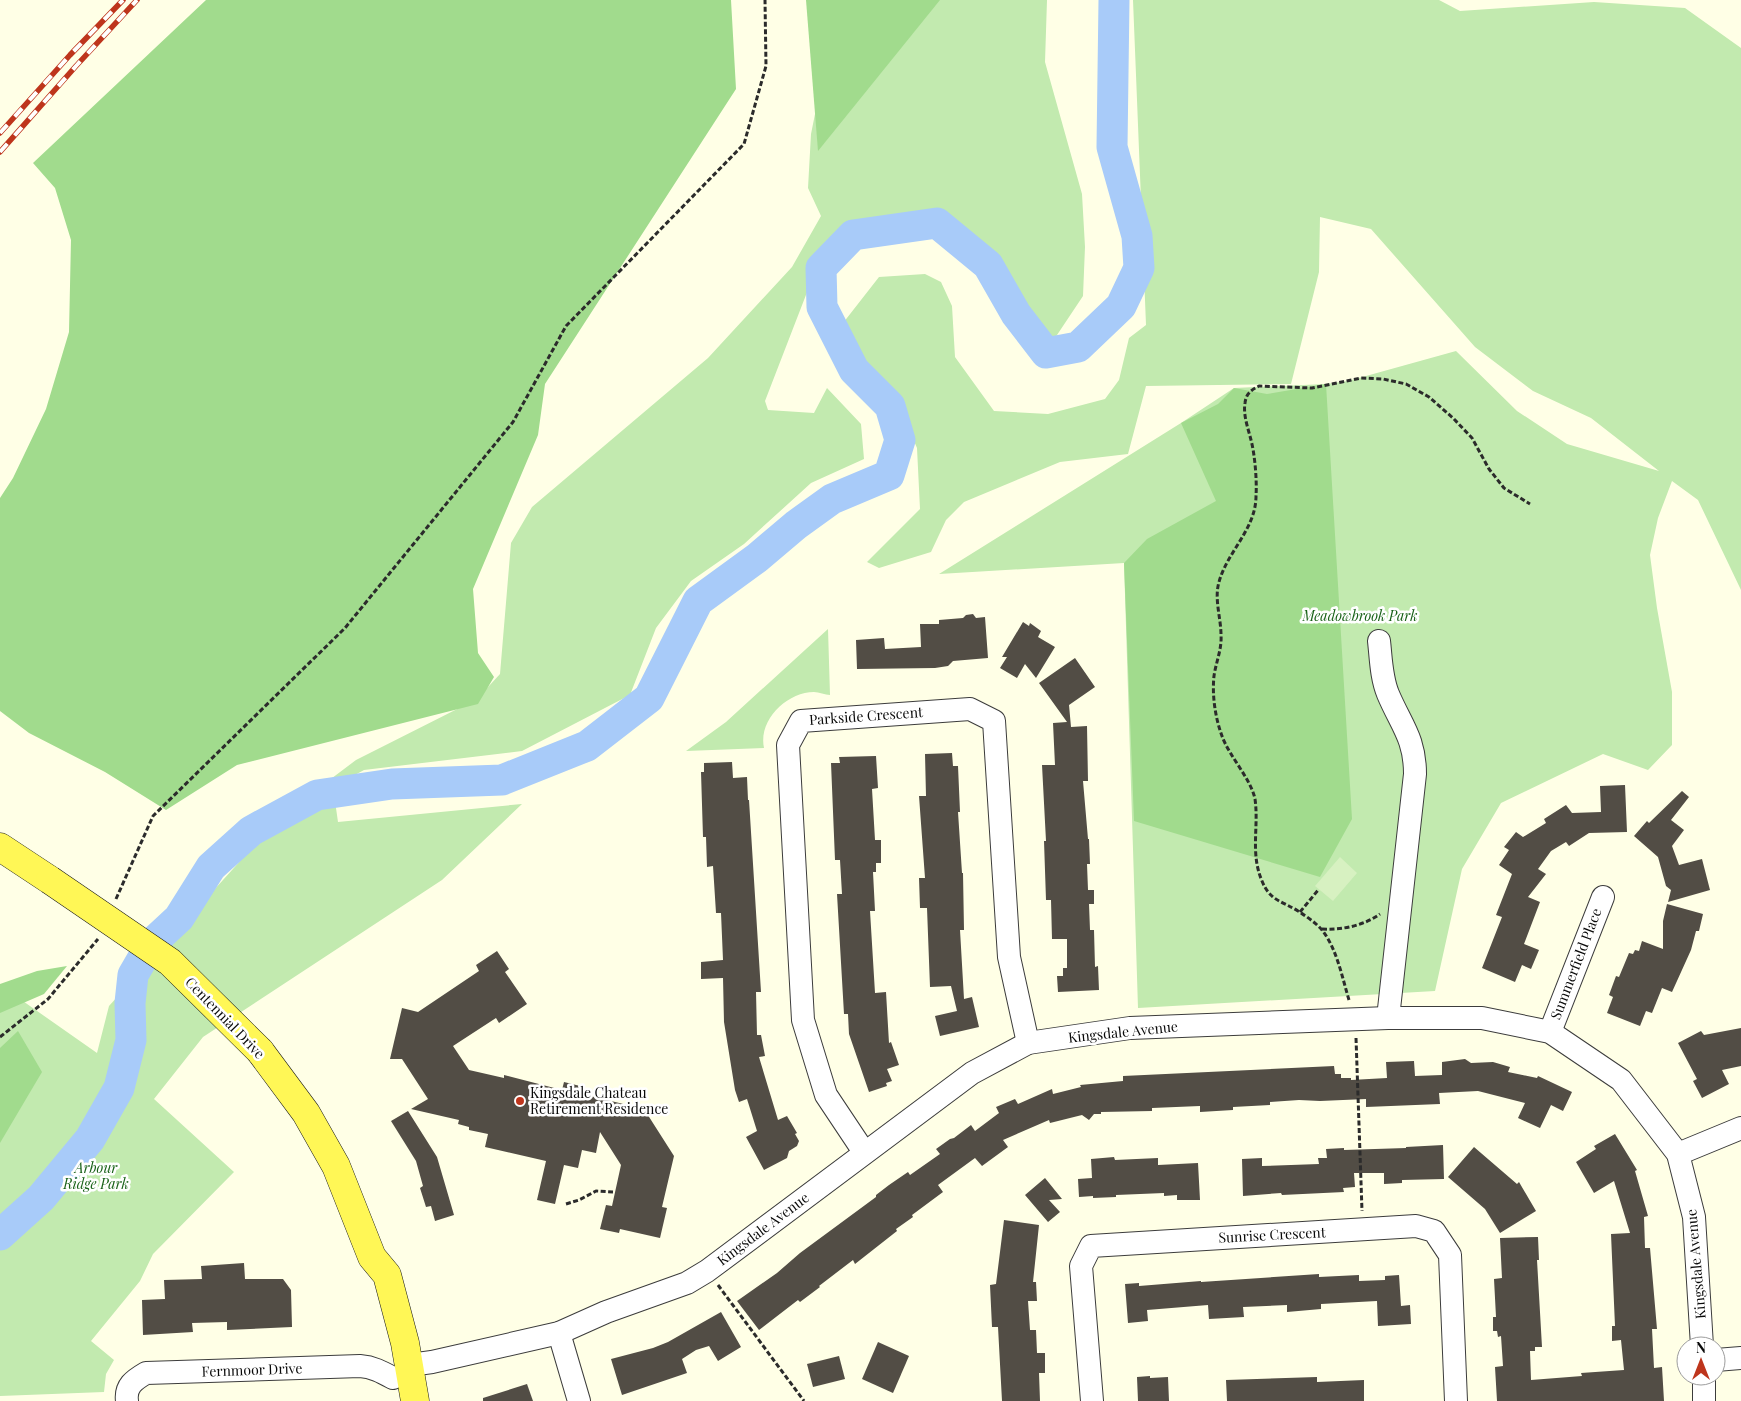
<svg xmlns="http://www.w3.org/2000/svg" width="1741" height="1401" font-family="'Playfair Display',serif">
<rect width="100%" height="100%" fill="#ffffe6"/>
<g fill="#c2eaaf">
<path d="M851,0H1047L1045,62L1082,194L1085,247L1083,296L1055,338L1037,346L1019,335L960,241L939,225L890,223L829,249L816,269L765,401L768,410L814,413L827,388L861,424L864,459L811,483L744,544L691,581L656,628L630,695L522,751L364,770L333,787L338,822L522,804L442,880L203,1037L154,1099L234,1172L153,1254L140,1281L91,1341L114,1360L106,1374L104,1392L0,1396V985L97,1053L109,1006L279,818L356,760L477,699L500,674L511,543L532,507L708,358L792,267L821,216L808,188L811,134L827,54Z"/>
<path d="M1133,0H1439L1460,11L1594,2L1685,8L1741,48V590L1698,500L1672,481L1658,518L1650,555L1657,608L1672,692V745L1648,770L1603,754L1501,803L1462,869L1435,991L1138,1008L1124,563L939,574L1181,423L1234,388L1326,384L1348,381L1456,351L1517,411L1567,444L1659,471L1591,418L1533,391L1475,347L1371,229L1320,217L1319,272L1291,384L1146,386L1128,454L1060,462L964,502L946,520L931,552L879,568L867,562L920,509L917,448L903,415L878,403L848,365L836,332L879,277L925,274L941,282L952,306L955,357L994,411L1048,414L1105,399L1119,380L1129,338L1146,325Z"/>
<path d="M828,629L830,695C825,695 819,692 814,692C787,692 758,720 764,748L686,751L726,722Z"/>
</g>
<g fill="#a1db8d">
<path d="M206,0H731L736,89L545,384L538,435L473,589L478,653L494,677L478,704L237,765L166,810L105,772L29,733L0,711V498L13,478L46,409L69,332L71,240L55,188L33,163Z"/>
<path d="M806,0H940L818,151Z"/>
<path d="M1326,384L1352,819L1320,877L1134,821L1124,563L1147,539L1216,501L1181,423L1218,404L1234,388L1267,394Z"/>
<path d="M67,966L44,994L0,1013V984L37,971Z"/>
<path d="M18,1031L42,1072L0,1143V1048Z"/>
</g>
<path fill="#d7f1c1" d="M1340,857L1357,873L1333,901L1315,886Z"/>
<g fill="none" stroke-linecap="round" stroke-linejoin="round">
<path stroke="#a8cbf9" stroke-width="31" d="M0,1235L41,1198L90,1139L119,1088L131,1040L130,1003L133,975L151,944L179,918L211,867L251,831L317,795L392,784L502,780L587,746L649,698L698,601L757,558L796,525L832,499L889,475L900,440L890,406L854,370L822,307L821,268L853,235L937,223L988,265L1016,314L1046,353L1078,347L1121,306L1139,268L1137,236L1112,147L1114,0"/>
</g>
<g fill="#524d45">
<path d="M973,614L976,618L985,617L988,658L953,661L948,666L935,668L857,669L856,640L884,638L885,649L921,647L920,624H939V620L963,618L966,615Z"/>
<path d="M1023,622L1029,626L1030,623L1041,631L1038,637L1055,647L1036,678L1025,664L1017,678L1000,668L1007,657H1002Z"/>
<path d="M1075,658L1095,687L1069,705L1071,727L1087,726L1088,781H1083L1088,839H1089L1090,864H1087L1088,890H1094V904H1089L1090,930H1094L1095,967L1098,966L1099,990L1058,992L1057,976H1063V968H1067V939H1052L1051,900H1046L1044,841H1046L1042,765H1055L1053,723L1067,722L1039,683Z"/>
<path d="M952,753L953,766H958L960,812H958L962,873H963L964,930H960L964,999L972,997L979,1027L940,1036L935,1016L957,1011L951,986L930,987L927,908H920L919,878H925L919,796H926L925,754Z"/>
<path d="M876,756L878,788L872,789L875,840H881V863H876V872H873L875,911H870L875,993L886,992L889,1043L891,1042L899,1065L887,1069L892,1081L886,1083L887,1086L869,1092L849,1034L848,1014H844L837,894H842L840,860H835L831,763H840L839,757Z"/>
<path d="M732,762L733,778L747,777L748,800H749L761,992H756L757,1035H761L765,1056L759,1057L778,1120L787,1116L797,1133L795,1134L799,1141L797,1146L789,1151L787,1158L764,1170L746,1137L757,1131L747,1099L739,1102L735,1090L724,1022L723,978L701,979V962L723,960L721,913H716L713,866L707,867L706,837H703L701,772H704V763Z"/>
<path d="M1625,785L1627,832L1589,833L1569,846L1566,842L1551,851L1538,869L1546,874L1528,897L1540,902L1524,944L1539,950L1531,969L1522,965L1515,982L1482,968L1502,917L1496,915L1512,874L1499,865L1509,850L1504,847L1516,832L1523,837L1546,823L1544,819L1566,805L1572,813L1601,812L1600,786Z"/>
<path d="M1682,791L1689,797L1671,820L1684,830L1672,846L1679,865L1702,859L1710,890L1668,902L1671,890L1666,886L1658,857L1634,836L1647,821L1649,823Z"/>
<path d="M1667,904L1703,914L1699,931H1696L1691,950L1672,992L1662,988L1652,1013L1646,1011L1640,1026L1607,1013L1613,997L1609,995L1616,976L1619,977L1629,953L1633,954L1635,950L1639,951L1642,941L1663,949V921Z"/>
<path d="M497,951L509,969L505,972L527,1004L499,1023L496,1018L453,1046L469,1070L504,1078V1075L562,1090L564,1082L580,1086L578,1093L644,1109L674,1156L662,1207L667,1208L660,1238L620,1229L619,1233L600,1229L606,1205L612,1206L621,1165L600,1132L596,1153L582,1150L578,1168L564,1165L555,1204L537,1200L546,1161L485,1147L488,1134L469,1130V1127L458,1124L459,1120L411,1109L428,1099L402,1059H390L402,1008L418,1012L479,971L476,965Z"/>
<path d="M1741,1028V1066L1722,1070L1729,1084L1702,1098L1693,1081L1697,1079L1678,1043L1701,1031L1704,1035Z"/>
<path d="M1465,1059L1471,1063L1493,1062L1510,1067L1508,1072L1537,1078L1538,1076L1572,1092L1563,1111L1551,1105L1540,1128L1518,1118L1525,1103L1478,1091L1439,1093L1440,1104L1366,1107V1099L1320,1101L1299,1100L1270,1102V1105L1233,1107V1110L1200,1112V1106L1152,1108V1111L1101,1112V1114H1094L1089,1120L1082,1115L1050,1123L1049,1120L1003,1140L1008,1147L982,1166L975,1158L938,1185L943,1192L912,1215L913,1217L896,1229L897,1231L855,1264L853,1260L819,1286L820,1287L800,1302L798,1300L759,1330L737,1301L777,1273L800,1253L876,1197V1195L889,1185L908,1172L910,1175L940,1154L936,1149L950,1139L954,1138L971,1125L975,1131L999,1113L996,1107L1015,1099L1018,1104L1052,1089L1053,1094L1081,1087L1080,1085L1123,1081V1076L1334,1066L1335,1074H1341V1078H1351V1080L1387,1078L1386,1062L1414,1061L1415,1076L1442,1075V1062Z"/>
<path d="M408,1111L437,1157L454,1215L435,1221L431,1206L426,1207L420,1188L423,1186L416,1161L391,1121Z"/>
<path d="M1615,1134L1637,1170L1635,1171L1648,1216L1644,1217L1645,1248H1650L1657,1329H1652L1654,1368L1662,1367L1664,1401H1497L1495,1367L1503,1366L1501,1336L1498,1337L1497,1331H1493V1317H1496L1494,1279L1502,1278L1500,1238L1538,1237L1539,1260H1537L1542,1347H1535V1351H1530L1531,1380L1582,1376L1581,1373L1624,1370L1621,1340L1612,1341V1326H1615L1611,1234L1630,1233L1614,1181L1594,1193L1576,1162L1596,1149L1594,1146Z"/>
<path d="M1443,1145L1444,1179L1402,1180V1183L1384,1184V1173H1354L1355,1187L1343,1188L1344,1192L1282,1195L1281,1193L1243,1196L1242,1159L1262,1158V1166L1319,1164L1318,1158H1327L1326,1149L1344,1148V1150L1406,1148V1147Z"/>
<path d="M1474,1147L1517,1184L1519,1182L1536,1211L1500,1233L1485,1209L1448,1177Z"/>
<path d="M1114,1157L1115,1160L1158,1158V1165L1198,1163L1200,1200H1177V1195L1164,1196V1193L1116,1195V1197L1093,1198V1196L1079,1197L1078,1179L1092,1178L1091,1159Z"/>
<path d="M1045,1178L1062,1199L1049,1200L1060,1212L1048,1222L1025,1195Z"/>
<path d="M1004,1220L1039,1225L1033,1282H1036L1037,1301H1028L1030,1330H1036L1037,1353H1045V1373H1039L1040,1401H1002L998,1327H992L990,1285L996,1284Z"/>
<path d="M244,1263L245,1279H283L291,1290L292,1327L227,1330V1322L192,1323L193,1332L143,1335L142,1300L165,1299L164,1280L202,1279L201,1266Z"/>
<path d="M1319,1274V1277L1359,1275V1281L1385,1280V1276L1399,1275L1401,1306L1410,1305L1411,1324L1378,1326L1377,1301L1321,1304V1309L1287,1312V1305L1243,1307L1244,1317L1209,1319L1208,1305L1147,1310L1148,1321L1128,1323L1125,1284L1139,1283V1286L1201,1281V1282Z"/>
<path d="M721,1312L741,1347L718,1361L709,1346L696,1350L682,1359L687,1373L622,1395L611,1359L653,1348L668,1342Z"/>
<path d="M878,1342L909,1356L893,1393L862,1379Z"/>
<path d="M839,1356L845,1379L813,1387L807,1364Z"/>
<path d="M1150,1376V1378L1168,1377L1169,1401H1138L1137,1377Z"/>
<path d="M1317,1377V1382L1364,1380V1401H1227L1226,1380Z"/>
<path d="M527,1384L533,1401H483V1398Z"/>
</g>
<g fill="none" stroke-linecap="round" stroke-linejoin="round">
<defs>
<g id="minor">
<path d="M1379,641C1381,658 1381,677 1388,694C1401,725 1415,738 1415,774L1388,1018"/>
<path d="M1550,1032L1603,897"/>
<path d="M864,1152L826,1095L803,1020L788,745L801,721L970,709L994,721L1009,957L1028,1043"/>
<path d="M1678,1154L1741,1128"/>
<path d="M559,1333L579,1401"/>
<path d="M1716,1360L1741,1358"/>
<path d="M410,1365L432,1362L559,1333L606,1312L687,1283L707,1271L972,1073L1028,1043L1130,1028L1388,1018H1482L1550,1032L1621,1080L1678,1154L1694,1217L1702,1346"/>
<path d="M1704,1376V1401"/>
<path d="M127,1401C125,1386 134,1380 146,1373L360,1366C373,1367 382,1372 393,1378"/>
<path d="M1092,1401L1081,1266L1091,1246L1416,1226L1434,1231L1450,1255L1456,1401"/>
</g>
<g id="major">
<path d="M0,847L50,880"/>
<path d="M260,1051L306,1113L336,1166L372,1257L387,1275L405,1343L415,1401"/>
</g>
</defs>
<use href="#minor" stroke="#3c3c3c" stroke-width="24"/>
<use href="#major" stroke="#1a1a1a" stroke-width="29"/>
<g stroke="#2b2b2b" stroke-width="3" stroke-dasharray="5 2.5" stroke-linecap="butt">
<path d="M116,899L153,816L345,628L513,422L566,326L744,144L766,66L765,0"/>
<path d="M1300,912L1319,889"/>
<path d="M1322,929C1342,930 1363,926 1380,914"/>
<path d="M1349,1000C1342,977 1337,949 1322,930C1316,923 1306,916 1298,911C1282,901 1270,901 1262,881C1250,853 1259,827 1255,799C1251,779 1229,756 1222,736C1215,717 1212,695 1214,676C1216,662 1222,649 1221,635C1221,618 1214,599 1219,582C1227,552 1256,529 1256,496C1257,481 1255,455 1251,440C1248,428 1243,415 1245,403C1246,394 1251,390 1259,386L1312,388L1361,378L1383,379L1406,384L1429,397L1453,418L1472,438L1489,469L1504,488L1530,504"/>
<path d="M0,1037L48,999L98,939"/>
<path d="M1356,1038L1362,1211"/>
<path d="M566,1204L579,1200L596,1191L613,1192"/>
<path d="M718,1285L804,1401"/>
</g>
<use href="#minor" stroke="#fff" stroke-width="22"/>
<use href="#major" stroke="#fff756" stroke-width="28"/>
<defs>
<g id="rail">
<path d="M0,133L70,55L123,0"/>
<path d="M0,152L76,66L137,0"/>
</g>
</defs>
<use href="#rail" stroke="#be351c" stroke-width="5.5"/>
<use href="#rail" stroke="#fff" stroke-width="4" stroke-dasharray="11" stroke-linecap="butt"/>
<defs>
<path id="major-bridge" d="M50,880L170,962L260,1051"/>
</defs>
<use href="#major-bridge" stroke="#1a1a1a" stroke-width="29" stroke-linecap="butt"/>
<use href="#major-bridge" stroke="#fff756" stroke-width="28"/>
</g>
<circle fill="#be351c" stroke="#fff" stroke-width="2" cx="520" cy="1101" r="5"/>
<g text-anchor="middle" stroke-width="5" stroke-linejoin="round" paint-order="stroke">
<g font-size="14" font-style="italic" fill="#196218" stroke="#fff">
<text x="1360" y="621">Meadowbrook Park</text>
<text x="96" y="1173">Arbour<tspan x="96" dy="16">Ridge Park</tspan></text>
</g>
<g font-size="14" fill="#090909" stroke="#fff">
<text transform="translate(866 716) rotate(-4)" y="5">Parkside Crescent</text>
<text transform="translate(1576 964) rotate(-69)" y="5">Summerfield Place</text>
<text transform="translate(225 1018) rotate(46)" y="5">Centennial Drive</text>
<text transform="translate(1123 1032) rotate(-6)" y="5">Kingsdale Avenue</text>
<text transform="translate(763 1229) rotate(-37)" y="5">Kingsdale Avenue</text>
<text transform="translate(1272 1235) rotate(-3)" y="5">Sunrise Crescent</text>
<text transform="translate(1696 1264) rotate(-95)" y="5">Kingsdale Avenue</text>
<text transform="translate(252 1370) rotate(-2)" y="5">Fernmoor Drive</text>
</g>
<g font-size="14" fill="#090909" stroke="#fff" text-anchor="start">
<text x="530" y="1098">Kingsdale Chateau<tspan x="530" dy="16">Retirement Residence</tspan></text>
</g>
</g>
<g transform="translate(1701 1361)"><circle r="24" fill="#ffffff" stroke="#9d9d9d"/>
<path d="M0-4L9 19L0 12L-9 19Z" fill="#be351c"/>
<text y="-8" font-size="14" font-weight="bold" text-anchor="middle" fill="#090909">N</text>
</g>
</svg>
